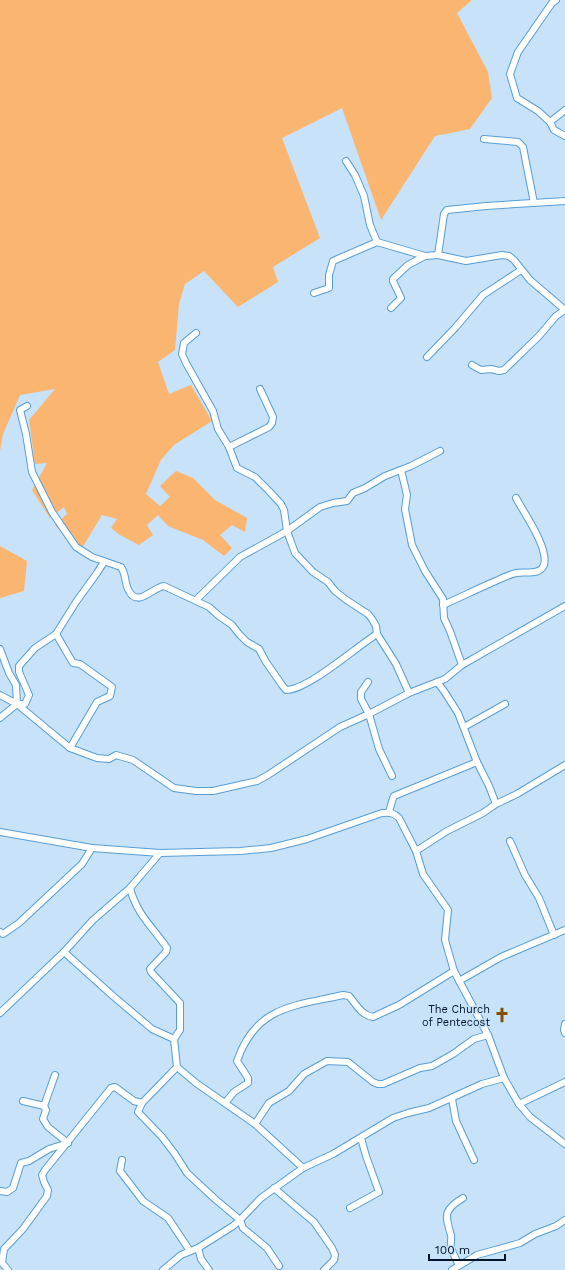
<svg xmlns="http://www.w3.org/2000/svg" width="565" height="1270" font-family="'Work Sans',sans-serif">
<rect width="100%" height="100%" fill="#c7e2f9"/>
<g fill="#fab571">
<path d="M0,0H472L457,13L488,72L492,98L470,129L435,136L381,220L342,108L282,138L320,238L273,267L278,282L238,307L204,271L185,284L179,304L175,350L158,362L169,394L191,385L212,421L174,445L161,460L146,494L160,506L170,497L160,486L176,471L193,478L215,500L247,518L245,532L232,525L220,535L232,548L224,556L203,540L168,526L158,515L147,525L153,535L139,545L120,535L111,528L117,519L102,515L79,553L55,525L67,514L64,507L50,518L32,490L47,463L35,464L29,420L55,389L20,395L3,434L0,451Z"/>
<path d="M0,546L27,561L24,591L0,598Z"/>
</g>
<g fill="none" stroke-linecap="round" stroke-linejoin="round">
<defs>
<g id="street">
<path d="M556,0L552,3L518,52L510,74L517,98L538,111L550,122L554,130L565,136"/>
<path d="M550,122L565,110"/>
<path d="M484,139L518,142L523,147L534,203"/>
<path d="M346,161L355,175L364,196L370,225L377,242"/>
<path d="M438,255L466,261L502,255L509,256L514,260L530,280L565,310"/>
<path d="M314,293L329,288V275L333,261L377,242L425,256"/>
<path d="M391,308L401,298L393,281V279L408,265L425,256L438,255L444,214L447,210L486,206L565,201"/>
<path d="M196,333L184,343L182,354L186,363L213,411L218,429L229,447L237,468L255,477L269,491L281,504L284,510L287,531L295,553L313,572L328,582L335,591L345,599L368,614L372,619L376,626L377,634L396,664L409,693"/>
<path d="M427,357L455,328L483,295L521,270"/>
<path d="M472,365L481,370L491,369L499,371L504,370L539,336L556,316L565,310"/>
<path d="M27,406L20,410L26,434L32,472L52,512L76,547L92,557L121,567C127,576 124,583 129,591C138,608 153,587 164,586L209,607L219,616L232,625L239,634L247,642L259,649L266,662L282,685L286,690C308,690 356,647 377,634"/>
<path d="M229,447L269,427L272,423L273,417L260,389"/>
<path d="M401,470L407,495L405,509L412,545L425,571L443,599L444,618L450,631L462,665"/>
<path d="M196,600L240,557L287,531L320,507L333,503L347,501L353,493L365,488L385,476L411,466L440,451"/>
<path d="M443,605C459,598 475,590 491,583C499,580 507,575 516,573C524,571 540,576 544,565C549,548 524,513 516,498"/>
<path d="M56,634L73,663L80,664L112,687L110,696L97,702L70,748"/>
<path d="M0,649L9,673L16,685L17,704"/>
<path d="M368,682L361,692V699L369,714L379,749L392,776"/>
<path d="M437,682L444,691L458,713L477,762L489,786L496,804"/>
<path d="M0,695L17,704L70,748L97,758L109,759L116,755L133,760L174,788L196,791H213L257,781L268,775L340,727L369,714L409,693L445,679L462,665L565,606"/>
<path d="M0,718L17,704H25L29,695L19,672V666L35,648L56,634L76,602L97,573L104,562"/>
<path d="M464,727L505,704"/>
<path d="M389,812L393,798L394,796L477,762"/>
<path d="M0,832L92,848L160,853L240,851L271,848L307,839L382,813C390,812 394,813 399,818L416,851L423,874L448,910L445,940L454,971L488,1035L504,1078L519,1104L530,1117L565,1144"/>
<path d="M510,841L525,875L539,898L554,935"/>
<path d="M416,851L447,831L483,813L496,804L517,794L565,765"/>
<path d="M130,888C137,915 152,926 167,948L166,952L150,969L151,972L180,1003V1030L174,1039"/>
<path d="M0,932L3,934L19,923L82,864L92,848"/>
<path d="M64,952L113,996L152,1029L174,1039L177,1067L196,1083L255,1124L303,1168"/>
<path d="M459,981L501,957L565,930"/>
<path d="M0,1013L64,952L93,920L130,888L160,853"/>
<path d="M565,1024L564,1030L565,1033"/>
<path d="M177,1067L142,1103L138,1112L162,1137L175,1154L187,1173L215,1199L240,1220L243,1228L267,1248L279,1266"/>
<path d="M452,1099L456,1121L474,1160"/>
<path d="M23,1101L44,1106L46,1110L43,1119L48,1127L68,1143"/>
<path d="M225,1103L234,1092L248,1083V1078L237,1061C256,1006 294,1006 343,995L349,996C356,1004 361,1015 373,1017L399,1005L454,971"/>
<path d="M519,1104L565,1082"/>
<path d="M44,1106L55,1075"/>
<path d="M255,1124L269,1103L289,1091L304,1074L327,1061L348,1062L373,1082L378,1084H383L420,1068L432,1066L453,1054L474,1039L488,1035"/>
<path d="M122,1160L120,1171L143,1201L168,1218L190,1251"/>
<path d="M274,1188L314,1222L332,1248L335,1255L334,1260L324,1270"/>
<path d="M0,1191L7,1192L13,1188L21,1163L29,1161L49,1149L68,1143"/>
<path d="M350,1208L379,1192L366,1156L361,1138"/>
<path d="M198,1248L201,1259L209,1270"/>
<path d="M459,1265C456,1260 453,1253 451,1248C450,1243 452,1239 451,1235C445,1215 443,1210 463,1198"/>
<path d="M8,1270L2,1263L4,1249L23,1229L47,1196L48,1190L44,1182L42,1175L45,1170L111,1088L115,1087L134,1101L142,1103"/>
<path d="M163,1270L181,1255L198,1248L233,1226L240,1220L261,1198L303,1168L333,1154L393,1118L408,1113L429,1108L482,1084L504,1078"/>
<path d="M452,1270L477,1255L520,1243L535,1234L556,1226L565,1220"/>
</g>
</defs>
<use href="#street" stroke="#589dd5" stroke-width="8"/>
<use href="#street" stroke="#fff" stroke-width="6"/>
</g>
<defs>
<symbol id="church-bare" viewBox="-9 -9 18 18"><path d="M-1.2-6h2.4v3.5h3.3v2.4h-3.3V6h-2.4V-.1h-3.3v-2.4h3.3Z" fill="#854d00" stroke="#c7e2f9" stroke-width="2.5" paint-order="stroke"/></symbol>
</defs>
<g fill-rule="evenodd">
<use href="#church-bare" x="491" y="1004" width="22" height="22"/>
</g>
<g text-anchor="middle" stroke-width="3" stroke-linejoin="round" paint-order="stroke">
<g font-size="11" fill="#001328" stroke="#c7e2f9" text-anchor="end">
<text x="490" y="1013">The Church<tspan x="490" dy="13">of Pentecost</tspan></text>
</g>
</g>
<path d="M429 1254v6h76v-6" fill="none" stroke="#001328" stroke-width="2"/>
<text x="435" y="1254" font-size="12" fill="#001328" stroke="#c7e2f9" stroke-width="3" paint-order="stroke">100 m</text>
</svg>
